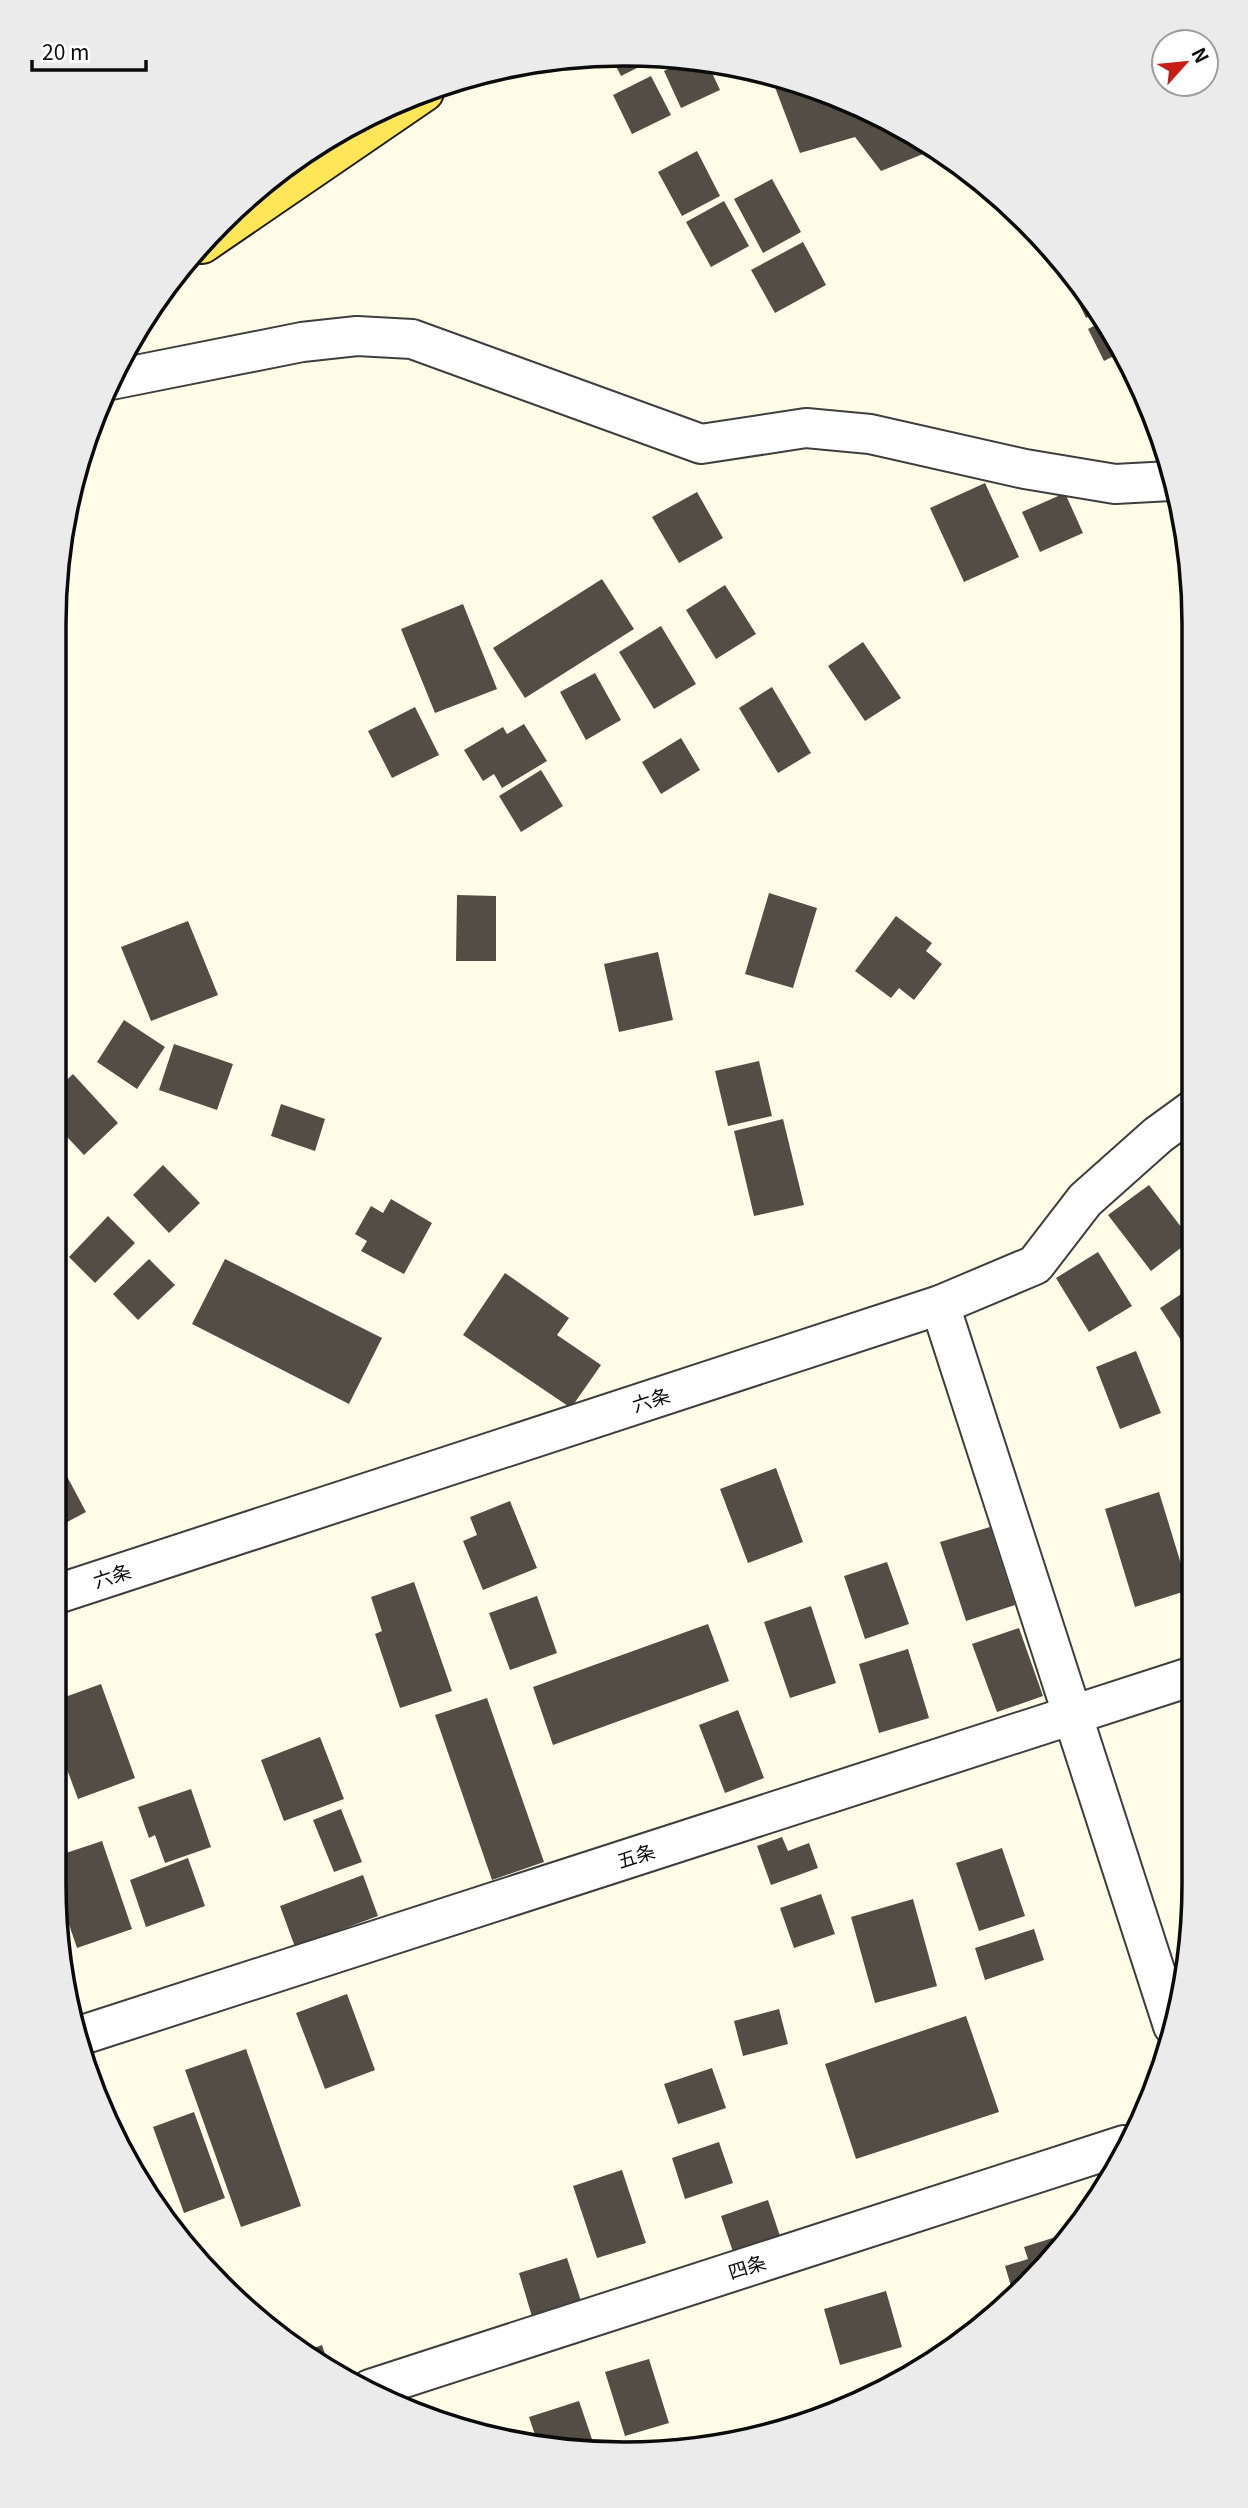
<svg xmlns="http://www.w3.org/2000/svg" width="1248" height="2508" font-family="Georgia,'Noto Sans JP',serif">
<rect width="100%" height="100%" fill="#fffde8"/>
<g fill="#544d46">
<path d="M624,54L657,58L621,76L611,56Z"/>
<path d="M687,60L707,62L720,90L681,108L664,71Z"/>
<path d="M651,76L671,115L632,134L613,95Z"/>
<path d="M781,79L842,98L933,150L881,171L855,137L800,153L773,82Z"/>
<path d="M697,151L720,196L682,216L658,172Z"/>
<path d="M772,179L801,232L763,253L734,199Z"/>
<path d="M724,201L749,246L711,267L686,222Z"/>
<path d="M803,242L826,285L775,313L751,270Z"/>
<path d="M1078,281L1096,313L1086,318L1070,285Z"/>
<path d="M1102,322L1120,353L1104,361L1088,329Z"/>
<path d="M985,483L1019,557L964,582L930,508Z"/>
<path d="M697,492L723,538L679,563L652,517Z"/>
<path d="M1065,493L1083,533L1040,552L1022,512Z"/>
<path d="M602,579L634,629L525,698L493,648Z"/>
<path d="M725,585L756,634L716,659L686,610Z"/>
<path d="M463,604L497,689L435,713L401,629Z"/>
<path d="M661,626L696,684L654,709L619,652Z"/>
<path d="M863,642L901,698L865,721L828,666Z"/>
<path d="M595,673L621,720L586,740L560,692Z"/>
<path d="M772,687L811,753L778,773L739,708Z"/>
<path d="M415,707L439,755L392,778L368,731Z"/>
<path d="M524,724L547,761L502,788L494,774L483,781L464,750L503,727L507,734Z"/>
<path d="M681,738L700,770L661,794L642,762Z"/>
<path d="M541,770L563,806L521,832L499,796Z"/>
<path d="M769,893L817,908L793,988L745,974Z"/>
<path d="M457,895L496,896V961H456Z"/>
<path d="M896,916L932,943L926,951L942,964L914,1000L899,988L891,998L855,971Z"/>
<path d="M188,921L218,995L151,1021L121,947Z"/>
<path d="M658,952L673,1020L619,1032L604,964Z"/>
<path d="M124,1020L165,1047L137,1089L97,1062Z"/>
<path d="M174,1044L233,1064L217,1110L159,1090Z"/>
<path d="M759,1061L772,1116L728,1126L715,1071Z"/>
<path d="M73,1074L118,1123L84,1155L54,1123V1092Z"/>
<path d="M281,1104L325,1119L315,1151L271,1136Z"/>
<path d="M783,1119L804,1205L754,1216L734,1131Z"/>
<path d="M163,1165L200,1203L169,1233L133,1195Z"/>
<path d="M1149,1185L1191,1240L1151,1271L1108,1215Z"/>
<path d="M391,1199L432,1223L404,1274L361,1251L367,1241L355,1234L371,1206L383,1213Z"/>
<path d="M108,1216L135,1243L95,1283L69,1257Z"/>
<path d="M1098,1252L1132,1306L1089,1332L1056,1278Z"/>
<path d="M149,1259L175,1285L138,1320L113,1294Z"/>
<path d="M225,1259L382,1338L349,1404L192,1324Z"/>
<path d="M505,1273L569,1318L557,1335L601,1365L571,1408L463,1335Z"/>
<path d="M1192,1287V1357L1160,1308Z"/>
<path d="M1136,1351L1161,1413L1120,1429L1096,1367Z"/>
<path d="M54,1452L86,1512L54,1529Z"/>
<path d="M776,1468L803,1542L748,1563L720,1489Z"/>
<path d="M1159,1492L1189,1590L1135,1607L1105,1509Z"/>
<path d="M510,1501L537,1568L483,1590L463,1541L477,1535L470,1517Z"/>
<path d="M990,1527L1015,1605L966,1621L940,1542Z"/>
<path d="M887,1562L909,1624L865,1639L844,1576Z"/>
<path d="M414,1582L452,1691L400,1708L375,1634L382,1631L371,1597Z"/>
<path d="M537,1596L557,1653L510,1670L489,1613Z"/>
<path d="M811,1606L836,1683L790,1698L764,1622Z"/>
<path d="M708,1624L729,1681L553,1745L533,1687Z"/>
<path d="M1019,1628L1043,1696L997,1712L972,1644Z"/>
<path d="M908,1649L929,1718L879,1733L859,1664Z"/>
<path d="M101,1684L135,1778L78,1799L54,1734V1701Z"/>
<path d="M487,1698L544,1862L492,1880L435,1715Z"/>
<path d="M738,1710L764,1778L725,1793L699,1725Z"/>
<path d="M320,1737L344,1799L284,1821L261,1760Z"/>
<path d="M191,1789L211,1847L165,1863L155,1835L149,1838L138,1807Z"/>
<path d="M341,1809L362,1862L334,1872L313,1820Z"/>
<path d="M782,1837L788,1851L809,1843L818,1868L771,1885L757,1846Z"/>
<path d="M102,1841L132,1929L77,1948L54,1880V1857Z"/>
<path d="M1002,1848L1025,1916L979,1931L956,1863Z"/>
<path d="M188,1858L205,1906L146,1927L130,1880Z"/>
<path d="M363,1875L378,1916L295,1947L280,1906Z"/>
<path d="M821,1894L835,1934L794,1948L780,1908Z"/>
<path d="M913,1899L937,1986L875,2003L851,1917Z"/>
<path d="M1034,1929L1044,1960L985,1980L975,1948Z"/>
<path d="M347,1994L375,2070L325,2089L296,2013Z"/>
<path d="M779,2009L788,2044L743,2056L734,2021Z"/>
<path d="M966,2016L999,2112L856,2159L825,2064Z"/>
<path d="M246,2049L301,2206L241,2227L185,2070Z"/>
<path d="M712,2068L726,2108L678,2124L664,2084Z"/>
<path d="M194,2112L225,2198L184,2213L153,2127Z"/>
<path d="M719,2142L733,2183L685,2199L672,2158Z"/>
<path d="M622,2170L646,2243L597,2258L573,2186Z"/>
<path d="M768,2200L781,2239L734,2255L721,2216Z"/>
<path d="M1059,2236L1061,2245L1052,2260L1014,2296L1005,2266L1028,2259L1024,2247Z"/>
<path d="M567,2258L582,2304L533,2320L519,2273Z"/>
<path d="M886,2291L902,2347L840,2365L824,2309Z"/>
<path d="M322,2345L331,2372L303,2352Z"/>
<path d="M649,2359L669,2423L625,2436L605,2372Z"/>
<path d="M579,2401L594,2445L538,2444L529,2417Z"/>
</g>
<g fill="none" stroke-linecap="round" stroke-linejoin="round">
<defs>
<g id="minor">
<path d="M111,380L302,342L357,336L412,339L701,444L806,428L870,434L1025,469L1115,484L1171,481"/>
<path d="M940,1305L1173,2026"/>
<path d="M54,1595L940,1305L1035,1265L1085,1200L1158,1135L1191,1111"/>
<path d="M79,2036L1193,1676"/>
<path d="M370,2389L1124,2145"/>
</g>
<path id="major" d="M202,244L424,92"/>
</defs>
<use href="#minor" stroke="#3e3e3e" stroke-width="42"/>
<use href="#major" stroke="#1c1c1c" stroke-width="42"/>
<use href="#minor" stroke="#fff" stroke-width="38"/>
<use href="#major" stroke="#ffe558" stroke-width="38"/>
</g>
<g text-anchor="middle" stroke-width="7" stroke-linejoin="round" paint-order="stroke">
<g font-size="19" fill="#0b0b0b" stroke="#fff">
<text transform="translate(651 1400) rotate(-18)" y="7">六条</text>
<text transform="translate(112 1576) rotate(-18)" y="7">六条</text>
<text transform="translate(636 1856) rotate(-18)" y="7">五条</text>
<text transform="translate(747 2267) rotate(-18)" y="7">四条</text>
</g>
</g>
<path d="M0 0H1248V2508H0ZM624 66H624A558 558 0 0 1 1182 624V1884A558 558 0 0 1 624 2442H624A558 558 0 0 1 66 1884V624A558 558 0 0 1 624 66Z" fill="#ebebeb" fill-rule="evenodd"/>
<path fill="none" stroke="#0b0b0b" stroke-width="3.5" d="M624 66H624A558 558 0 0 1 1182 624V1884A558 558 0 0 1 624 2442H624A558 558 0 0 1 66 1884V624A558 558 0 0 1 624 66Z"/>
<g transform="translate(1185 63) rotate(63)"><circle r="33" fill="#ffffff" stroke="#9d9d9d" stroke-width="2"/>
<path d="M0-5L12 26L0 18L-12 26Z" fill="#c71e17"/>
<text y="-10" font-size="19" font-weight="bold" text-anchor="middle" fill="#0b0b0b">N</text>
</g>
<path d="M32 60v10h114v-10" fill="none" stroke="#0b0b0b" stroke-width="3.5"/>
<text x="42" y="60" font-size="21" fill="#0b0b0b" stroke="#ffffff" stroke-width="5" paint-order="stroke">20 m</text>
</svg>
